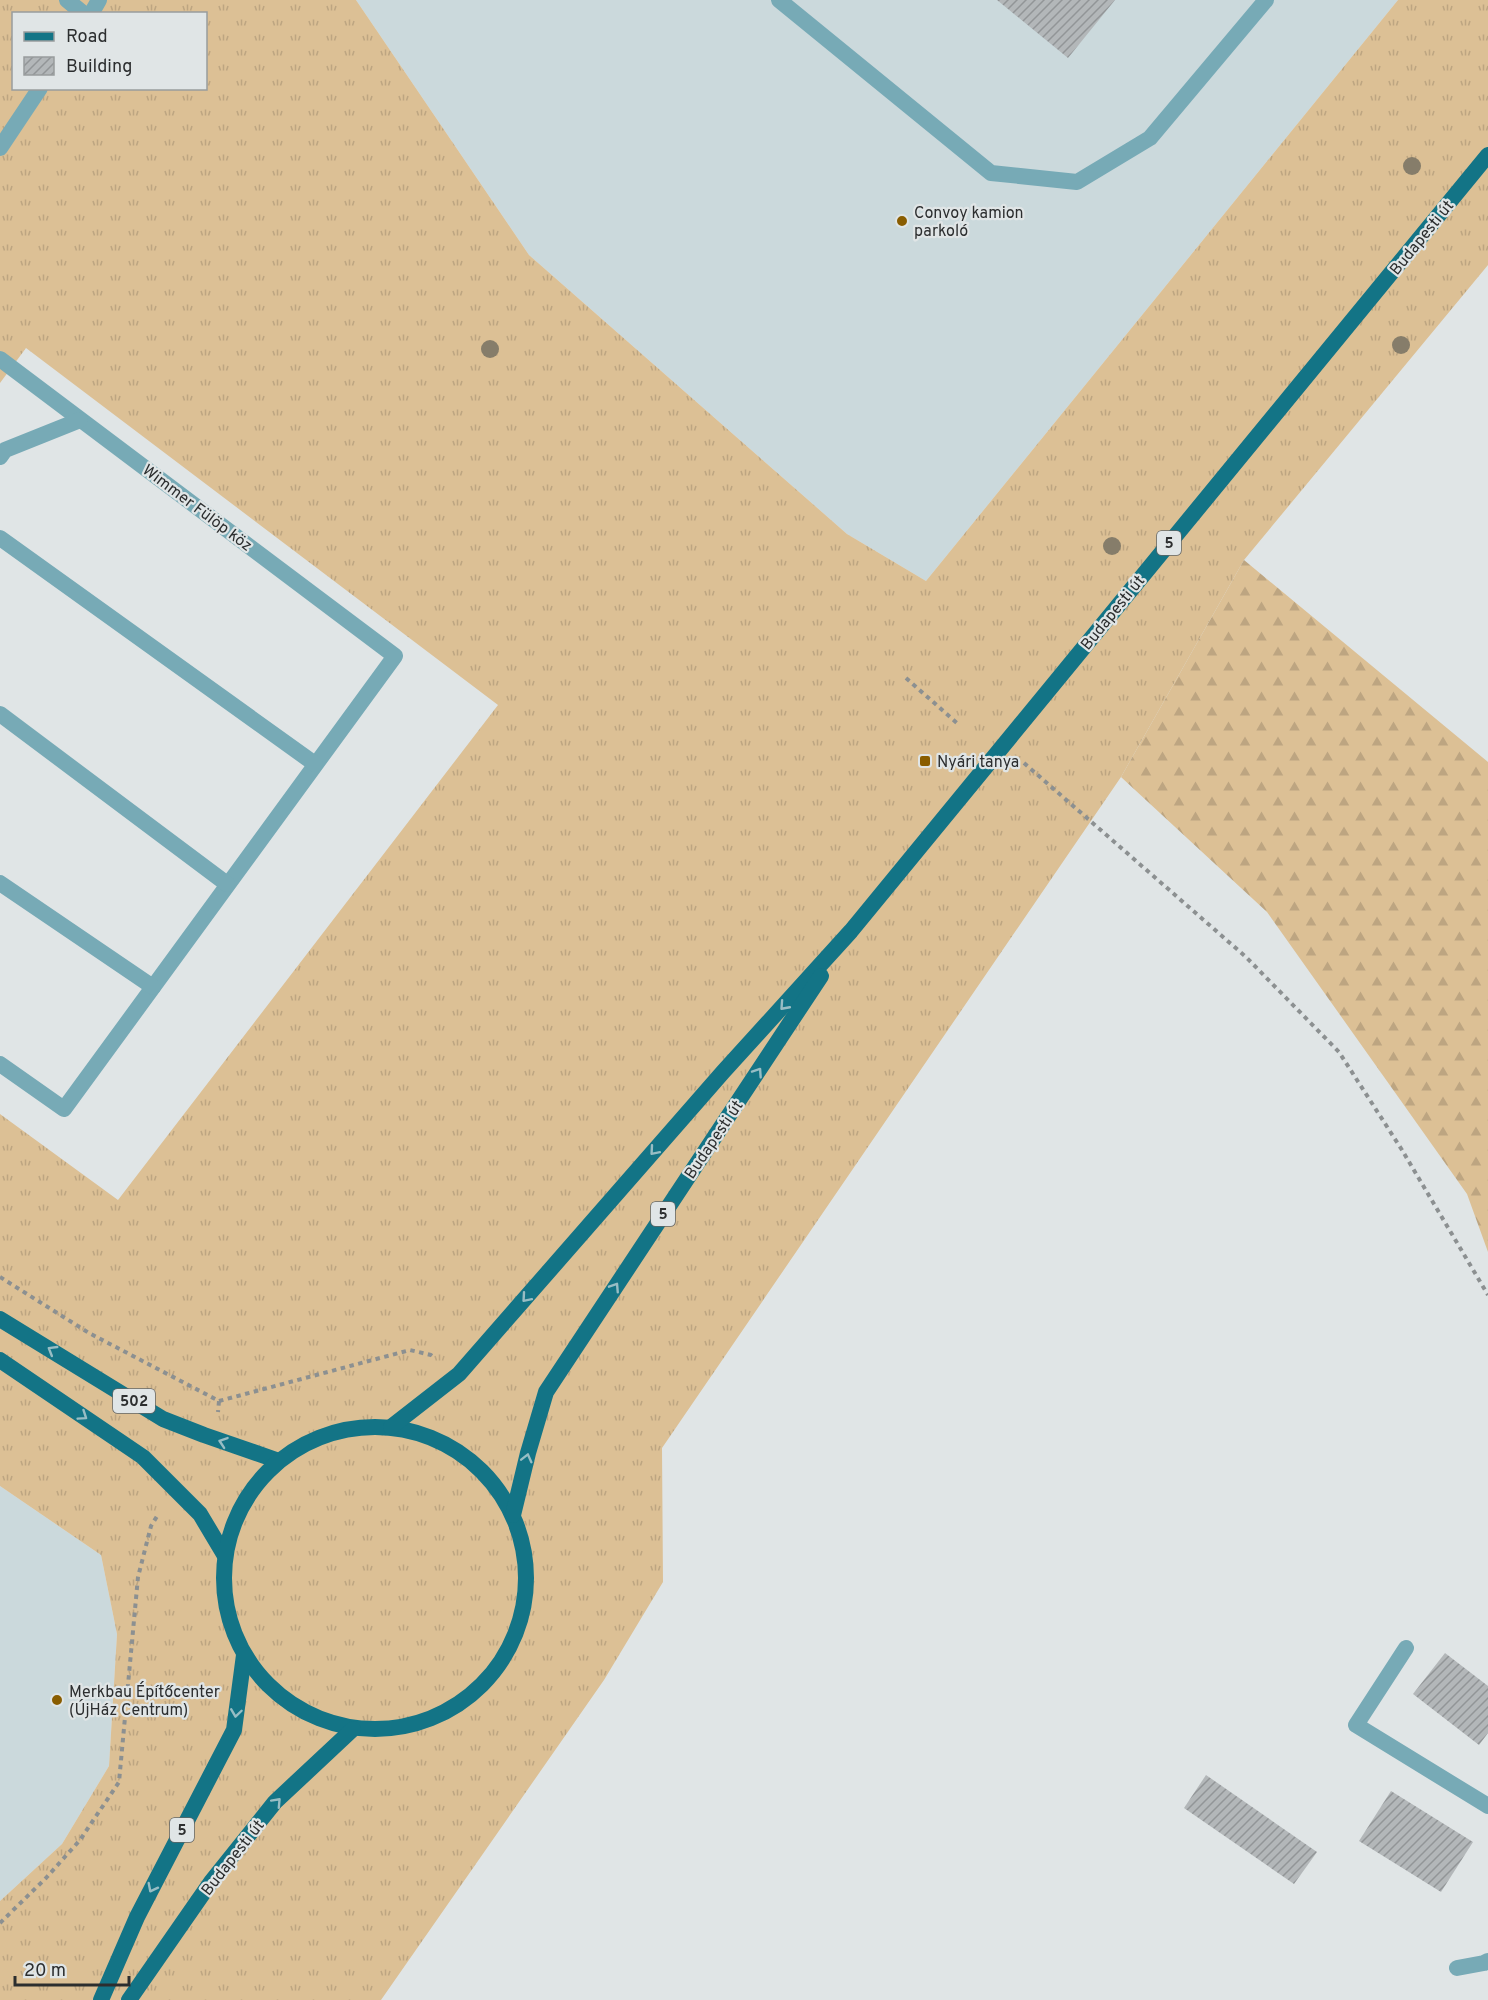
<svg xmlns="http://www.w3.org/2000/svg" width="1488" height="2000" font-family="Overpass,sans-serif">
<defs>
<pattern id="grass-tufts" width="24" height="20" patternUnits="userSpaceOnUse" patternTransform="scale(1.5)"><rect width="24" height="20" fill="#dcc095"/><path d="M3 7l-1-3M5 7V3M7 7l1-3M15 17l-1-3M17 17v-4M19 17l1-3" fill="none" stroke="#bda581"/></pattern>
<pattern id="forest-firs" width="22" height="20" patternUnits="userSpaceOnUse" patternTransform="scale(1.5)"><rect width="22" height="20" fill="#dcc095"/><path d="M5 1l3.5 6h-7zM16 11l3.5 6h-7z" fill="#bda581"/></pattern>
<pattern id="building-hatch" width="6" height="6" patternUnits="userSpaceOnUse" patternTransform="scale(1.5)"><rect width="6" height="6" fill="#b3b7b9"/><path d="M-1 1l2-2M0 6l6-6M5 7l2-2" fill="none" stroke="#929597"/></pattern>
</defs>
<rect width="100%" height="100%" fill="#e0e5e6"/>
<g fill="#cbd9dc">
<path d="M356,0H1398L926,581L847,534L529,255Z"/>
<path d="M0,1486L101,1555L117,1634L109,1766L62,1844L0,1901Z"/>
</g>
<path fill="url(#grass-tufts)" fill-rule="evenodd" d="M0,0H356L529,255L847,534L926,581L1398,0H1488V265L1244,560L1121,777L662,1448L663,1582L604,1680L381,2000H0V1901L62,1844L109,1766L117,1634L101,1555L0,1486V1114L118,1200L498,705L26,348L0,383ZM14,14H206V88H14Z"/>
<path fill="url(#forest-firs)" d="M1244,560L1488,762V1252L1467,1194L1267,912L1121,777Z"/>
<g fill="url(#building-hatch)">
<path d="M997,0H1115L1068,58Z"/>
<path d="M1445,1653L1488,1686V1733L1479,1745L1413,1694Z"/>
<path d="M1206,1775L1317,1852L1294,1884L1184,1808Z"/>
<path d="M1391,1791L1473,1842L1441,1892L1359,1841Z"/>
</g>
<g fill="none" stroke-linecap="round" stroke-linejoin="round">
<g stroke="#8c9091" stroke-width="4" stroke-dasharray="4.5 4.5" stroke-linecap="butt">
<path d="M906,678L958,724"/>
<path d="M1024,763L1246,957L1339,1052L1402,1150L1488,1295"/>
<path d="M0,1277L89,1333L219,1401L218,1412"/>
<path d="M219,1401L410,1350L431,1355L435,1358"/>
<path d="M0,1923L46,1878L80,1840L119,1782L138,1577L151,1526L159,1513"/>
</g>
<g stroke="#77aab6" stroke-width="16">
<path d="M67,0L84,14"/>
<path d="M779,0L991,173L1077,182L1150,138L1266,0"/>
<path d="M0,359L395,656L64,1109L0,1064"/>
<path d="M0,457L5,450L80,420"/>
<path d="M0,538L315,764"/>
<path d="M0,714L227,884"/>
<path d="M0,883L153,987"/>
<path d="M1406,1648L1356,1725L1488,1806"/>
<path d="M1457,1968L1484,1963L1488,1961"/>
</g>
<g stroke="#77aab6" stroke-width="16">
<path d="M91,14L99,0"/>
<path d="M0,148L40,88"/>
</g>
<g stroke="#137486" stroke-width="16">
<path d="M0,1319L163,1419L204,1435L279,1461"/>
<path d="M0,1360L143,1457L200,1514L225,1556"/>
<circle cx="375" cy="1578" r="151"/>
<path d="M391,1427L459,1374L723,1072L851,931L1488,155"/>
<path d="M513,1515L528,1453L546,1392L821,976"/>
<path d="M101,2000L137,1917L234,1730L244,1655"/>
<path d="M129,2000L211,1882L275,1802L353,1729"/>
</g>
</g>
<g fill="#867d6a">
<circle cx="1412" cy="166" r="9"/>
<circle cx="1401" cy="345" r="9"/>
<circle cx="490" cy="349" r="9"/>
<circle cx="1112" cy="546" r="9"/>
</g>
<defs><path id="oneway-chevron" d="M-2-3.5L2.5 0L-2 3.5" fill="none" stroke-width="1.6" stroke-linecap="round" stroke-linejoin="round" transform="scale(1.5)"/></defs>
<g stroke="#98bdc4">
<use href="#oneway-chevron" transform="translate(784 1006) rotate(132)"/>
<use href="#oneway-chevron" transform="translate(758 1072) rotate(-56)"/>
<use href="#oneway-chevron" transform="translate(654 1151) rotate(131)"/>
<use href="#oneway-chevron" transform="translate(615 1287) rotate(-57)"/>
<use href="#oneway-chevron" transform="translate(526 1298) rotate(131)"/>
<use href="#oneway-chevron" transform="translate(52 1350) rotate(-149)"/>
<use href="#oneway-chevron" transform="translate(83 1416) rotate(34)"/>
<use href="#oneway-chevron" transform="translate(223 1442) rotate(-161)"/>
<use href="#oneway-chevron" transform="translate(527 1458) rotate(-76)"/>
<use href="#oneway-chevron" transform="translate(236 1713) rotate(98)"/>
<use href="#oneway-chevron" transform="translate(277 1802) rotate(-47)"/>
<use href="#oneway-chevron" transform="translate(152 1888) rotate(117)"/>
</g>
<g fill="#895d00" stroke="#e0e5e6" stroke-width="2">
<circle cx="902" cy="221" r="6"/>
<rect x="919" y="755" width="12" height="12" rx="3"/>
<circle cx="57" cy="1700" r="6"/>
</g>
<g text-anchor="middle" stroke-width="4.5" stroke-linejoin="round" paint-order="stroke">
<g fill="#e0e5e6" stroke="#626566" stroke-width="1.5">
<rect x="1157" y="531" width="24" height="24" rx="4.5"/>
<rect x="651" y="1202" width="24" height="24" rx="4.5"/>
<rect x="113" y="1389" width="42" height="24" rx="4.5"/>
<rect x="170" y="1818" width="24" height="24" rx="4.5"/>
</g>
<g font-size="15" font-weight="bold" fill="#2c2e2f">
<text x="1169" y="548">5</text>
<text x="663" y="1219">5</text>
<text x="134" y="1406">502</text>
<text x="182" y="1835">5</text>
</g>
<g font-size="16" fill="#2c2e2f" stroke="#e0e5e6" text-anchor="start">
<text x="914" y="218">Convoy kamion<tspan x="914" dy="18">parkoló</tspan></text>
<text x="937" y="767">Nyári tanya</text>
<text x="69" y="1697">Merkbau Építőcenter<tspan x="69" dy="18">(ÚjHáz Centrum)</tspan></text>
</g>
<g font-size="16" fill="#2c2e2f" stroke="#e0e5e6">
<text transform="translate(1421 237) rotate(-51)" y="6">Budapesti út</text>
<text transform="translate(198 507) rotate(37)" y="6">Wimmer Fülöp köz</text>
<text transform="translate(1112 612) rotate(-51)" y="6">Budapesti út</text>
<text transform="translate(713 1139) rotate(-56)" y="6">Budapesti út</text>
<text transform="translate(232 1857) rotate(-52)" y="6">Budapesti út</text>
</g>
</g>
<rect x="12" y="12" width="195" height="78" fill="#e0e5e6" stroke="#989c9d" stroke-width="1.5"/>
<rect x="24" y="32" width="30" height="9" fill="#137486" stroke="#989c9d" stroke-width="1.5"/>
<text x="66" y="42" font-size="18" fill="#2c2e2f">Road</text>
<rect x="24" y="57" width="30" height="18" fill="url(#building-hatch)" stroke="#989c9d" stroke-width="1.5"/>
<text x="66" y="72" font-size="18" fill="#2c2e2f">Building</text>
<path d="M15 1976v9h114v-9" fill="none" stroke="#2c2e2f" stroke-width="3"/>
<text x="24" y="1976" font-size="18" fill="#2c2e2f" stroke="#e0e5e6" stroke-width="4.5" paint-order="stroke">20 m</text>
</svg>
